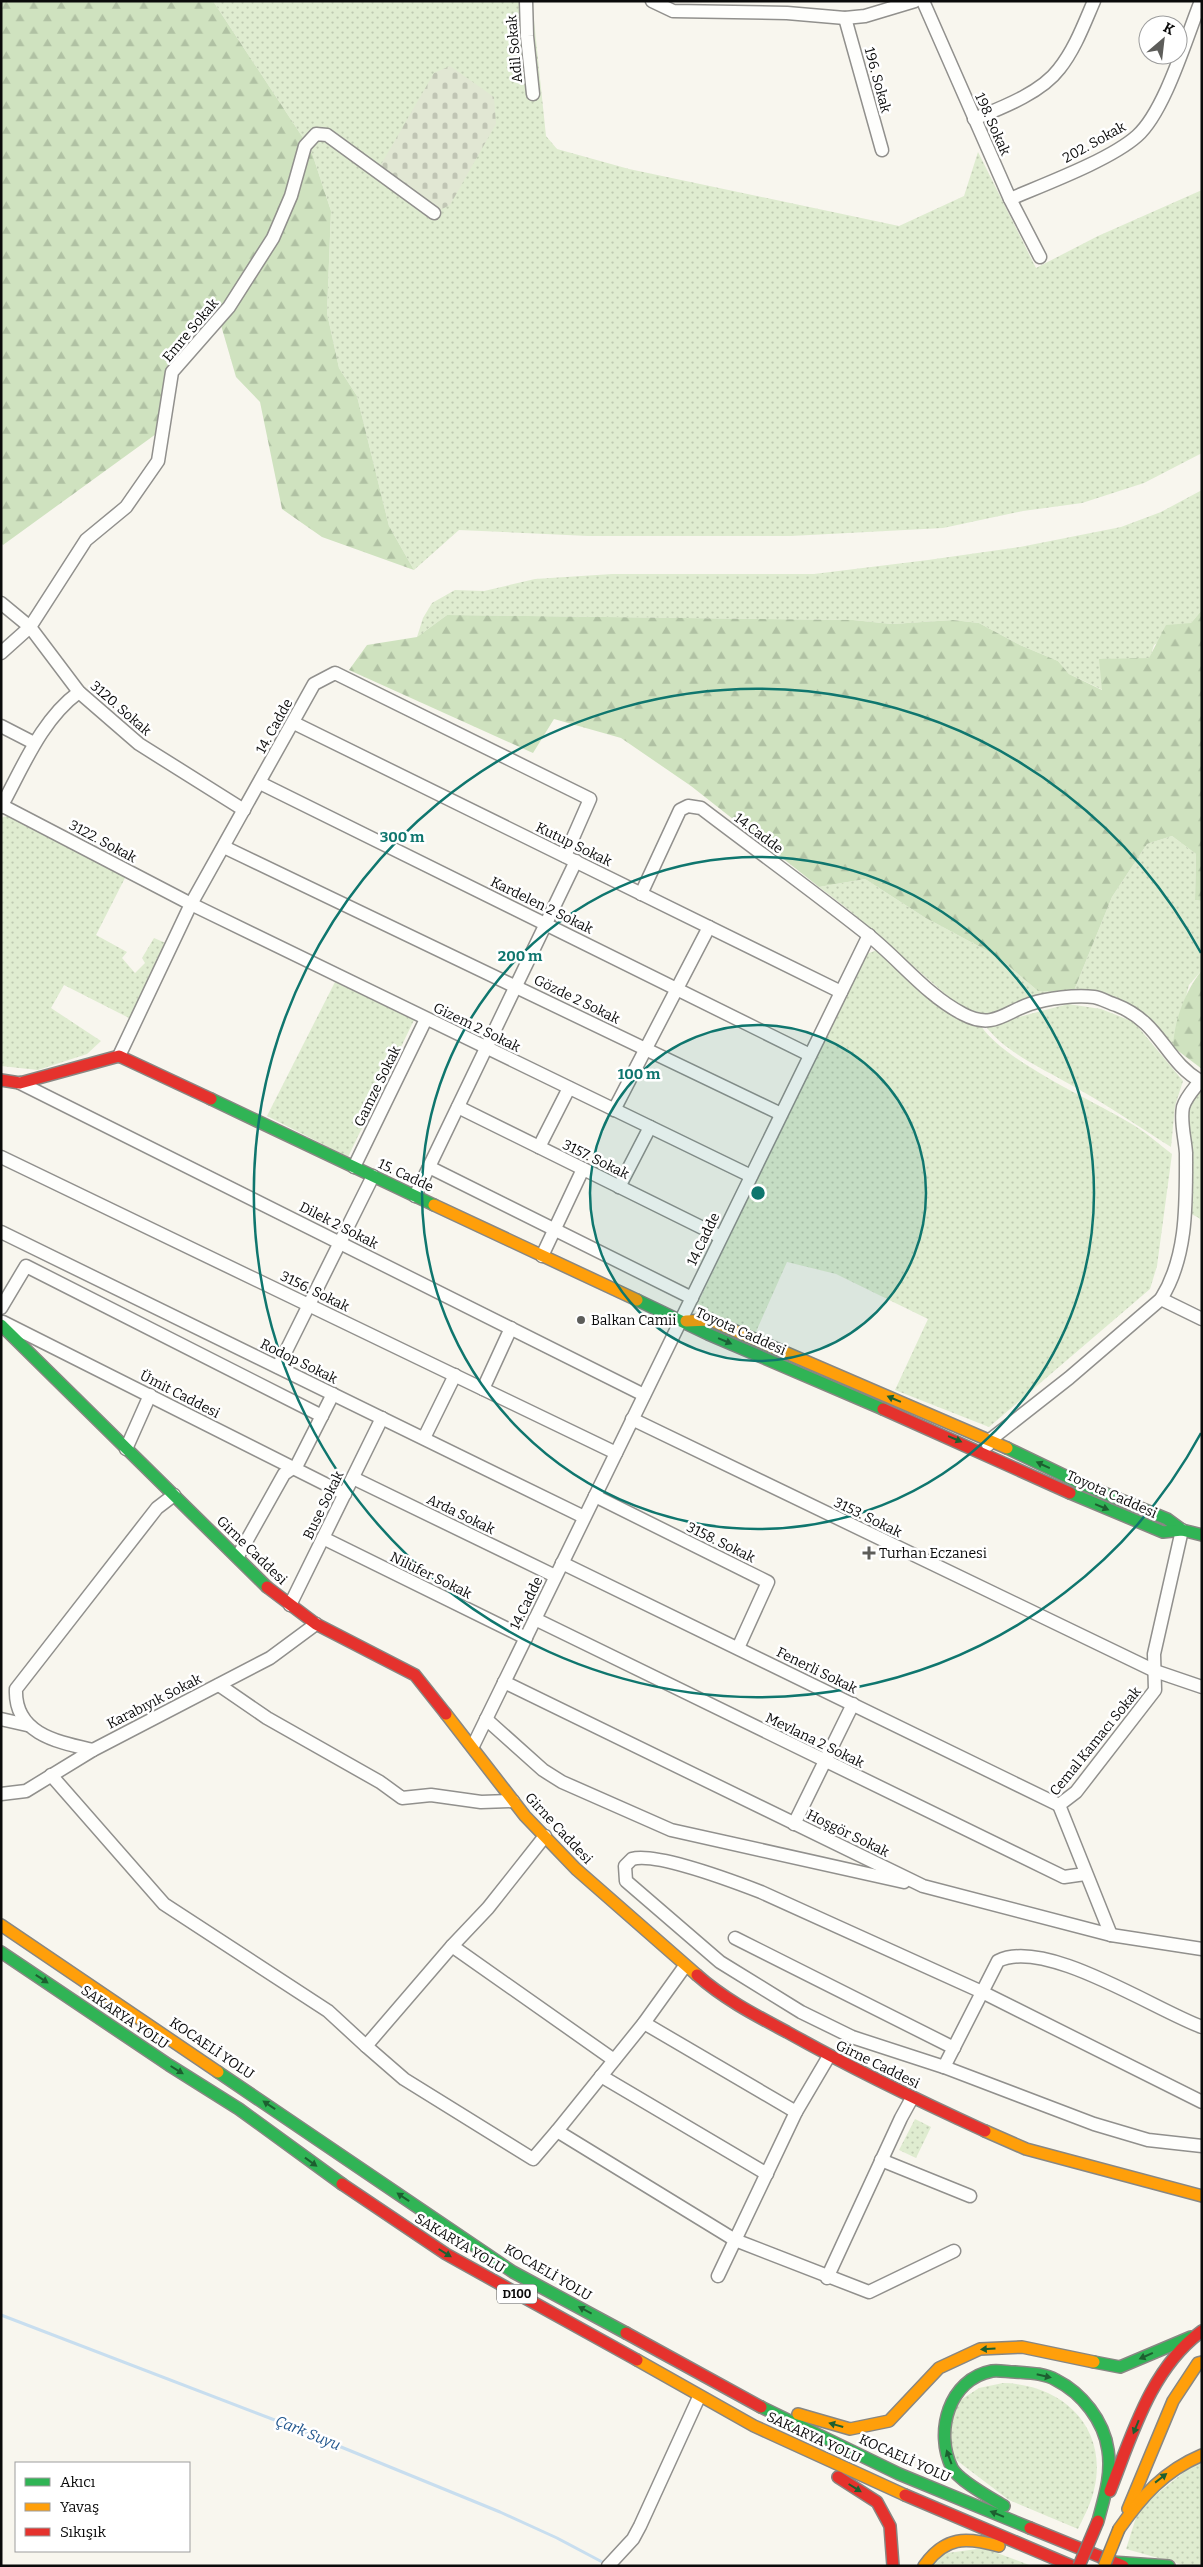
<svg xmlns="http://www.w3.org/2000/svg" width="1203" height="2567" font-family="Bitter,serif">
<defs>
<pattern id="grass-dots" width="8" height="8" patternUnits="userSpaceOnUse" patternTransform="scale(1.25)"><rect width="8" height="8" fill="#dfecd0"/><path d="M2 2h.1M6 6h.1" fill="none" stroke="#bec9b1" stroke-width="1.8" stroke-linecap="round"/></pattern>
<pattern id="forest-firs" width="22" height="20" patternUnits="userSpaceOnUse" patternTransform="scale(1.25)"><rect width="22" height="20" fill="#cfe2bf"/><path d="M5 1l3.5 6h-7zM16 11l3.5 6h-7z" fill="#b0c1a3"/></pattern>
<pattern id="cemetery-stones" width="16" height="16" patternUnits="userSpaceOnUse" patternTransform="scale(1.25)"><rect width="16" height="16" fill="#e1e7d3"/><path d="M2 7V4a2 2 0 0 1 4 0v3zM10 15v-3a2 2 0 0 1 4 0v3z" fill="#c0c5b4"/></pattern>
</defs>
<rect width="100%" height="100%" fill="#f8f6ee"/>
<g fill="url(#grass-dots)">
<path d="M213,1H532L546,136L557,149L629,169L899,226L964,196L978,152L1036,268L1098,236L1202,190V453L1144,483L1082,503L1023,511L943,528L791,536H588L459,530L414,570L389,526L357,396L339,368L327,313L331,211L311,150Z"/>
<path d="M1202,490V610L1191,623L1154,645L1150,658L1130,660L1103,690L1069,674L1058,661L1020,645L979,623L953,620L892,624L853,620L447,615L417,637L423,618L432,603L455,590L484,591L535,579L612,574H814L928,560L1020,547L1121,527L1161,512Z"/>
<path d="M9,815L126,876L96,935L127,952L122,958L135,973L145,963L142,958L154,938L168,944L131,1019L64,985L51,1008L101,1041L87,1054L38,1070L1,1066V818Z"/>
<path d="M1172,836L1196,854L1195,900L1202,901V970L1189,985L1173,1047L1159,1035L1094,997L982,1017L952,1000L849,910L819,887L865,879L924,917L997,956L1038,991L1073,993L1112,897L1147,844Z"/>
<path d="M877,950L981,1026C1006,1063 1095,1101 1135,1126C1148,1134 1160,1145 1172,1154L1157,1266L1150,1289L989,1427L895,1390L928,1319L836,1274L787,1262L755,1334L696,1307L864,955Z"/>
<path d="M335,982L414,1020L348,1157L267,1116Z"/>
<path d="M1068,1004L1101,1009L1134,1022L1183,1081L1175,1106L1171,1147C1138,1126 1107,1105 1073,1086C1044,1069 1008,1054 987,1028L988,1025Z"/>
<path d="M1202,1088V1222L1199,1218L1182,1209L1185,1096Z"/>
<path d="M915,2119L931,2127L916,2158L899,2150Z"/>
<path d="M1003,2383C1063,2384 1109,2428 1094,2490C1091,2504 1084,2516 1078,2529L1009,2500L943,2450L953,2405L979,2388Z"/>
<path d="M1202,2458V2565H1183L1126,2549L1139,2508Z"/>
<path d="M984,2548L1032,2566H925L933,2555Z"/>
</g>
<g fill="url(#forest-firs)">
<path d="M1,1H213L311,150L331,211L327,313L339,368L357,396L389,526L414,570L322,537L282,509L260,402L236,377L216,308L168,364L156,434L3,545L1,543Z"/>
<path d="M1202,610V901L1195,900L1196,854L1172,836L1147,844L1112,897L1073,993L1038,991L997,956L924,917L865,879L819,887L691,786L621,738L554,719L533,753L349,670L367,645L417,637L447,615L853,620L892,624L953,620L979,623L1020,645L1058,661L1069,674L1102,690L1099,659L1149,658L1166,625L1191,623Z"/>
<path d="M1202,970V1069L1173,1047C1174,1021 1185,991 1202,970Z"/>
</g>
<path fill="url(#cemetery-stones)" d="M450,66L494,97L496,124L450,205L434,213L379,168L434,73Z"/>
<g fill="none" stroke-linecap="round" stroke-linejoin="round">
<path stroke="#c8deef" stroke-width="3" d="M1,2315L280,2422L500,2512L557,2538L606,2564"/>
<defs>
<g id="street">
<path d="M526,1L527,36L533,94"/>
<path d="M652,1L673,11L787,13L845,18L865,16L915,1"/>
<path d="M923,1L1010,199L1040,257"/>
<path d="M845,18L882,150"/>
<path d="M974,119C1001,108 1041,93 1059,69C1075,49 1084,24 1094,1"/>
<path d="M1010,199C1045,184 1110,160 1137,136C1165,111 1186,38 1201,1"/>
<path d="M1,603L30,627L79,692L139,744L244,810"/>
<path d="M1,653L30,627L86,540L126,507L158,461L172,372L229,307L273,238L291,196L305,146L316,134L327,135L434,213"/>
<path d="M294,723L841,992"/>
<path d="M1,726L34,743"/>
<path d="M260,783L810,1055"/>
<path d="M1,805L191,904L751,1176"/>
<path d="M1,807C23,767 41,720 79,692"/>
<path d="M224,847L781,1114"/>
<path d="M641,894L680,810L688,806L701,808C756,850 813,891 867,934C899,959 926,995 963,1014C993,1030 1005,1012 1030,1004C1048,998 1075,995 1094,997C1101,998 1109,1003 1116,1005C1162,1023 1164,1061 1202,1082"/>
<path d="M119,1056L191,904L314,684L335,673L590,799L565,856"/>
<path d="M20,1083L644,1395"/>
<path d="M458,1107L721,1237"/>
<path d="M614,1110L709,927"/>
<path d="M539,1147L569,1088"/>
<path d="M1,1157L616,1453"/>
<path d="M354,1167L426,1019"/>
<path d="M429,1167L692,1298"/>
<path d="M619,1187L650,1127"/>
<path d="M415,1196L576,861"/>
<path d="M1,1232L584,1517"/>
<path d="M542,1256L583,1169"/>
<path d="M1161,1299C1188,1256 1186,1202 1186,1153C1185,1138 1180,1121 1183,1107C1186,1097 1194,1089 1200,1081"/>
<path d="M1,1308L26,1266L322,1416"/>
<path d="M3,1322L345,1494"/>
<path d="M278,1367L373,1176"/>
<path d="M483,1389L511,1328"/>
<path d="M632,1419L1155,1671L1202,1687"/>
<path d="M424,1438L455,1375"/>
<path d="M988,1445L990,1440L1069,1378L1161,1299L1202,1319"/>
<path d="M126,1449L150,1395"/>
<path d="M353,1478L555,1576"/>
<path d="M595,1496L768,1582L738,1648"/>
<path d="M323,1538L526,1638"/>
<path d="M238,1556L284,1474L297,1465L333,1394"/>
<path d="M562,1563L1059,1805"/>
<path d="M290,1605L382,1418"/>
<path d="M535,1619L1064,1877L1085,1874"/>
<path d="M504,1682L923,1886L1111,1935L1202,1949"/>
<path d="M219,1685L267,1718L380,1782L402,1798L431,1795L481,1802L513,1801"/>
<path d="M1,1719L27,1725"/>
<path d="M486,1719L543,1770L562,1782L671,1830L904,1882"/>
<path d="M473,1746L869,935"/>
<path d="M93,1750C58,1742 14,1734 16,1689L157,1508L174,1495"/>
<path d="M51,1775L164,1904L328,2011L366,2046"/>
<path d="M1,1794L26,1791L93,1750L270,1658L316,1624"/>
<path d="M794,1824L853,1704"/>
<path d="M1111,1935L1059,1805L1076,1792L1155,1690L1154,1654L1182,1530"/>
<path d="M735,1938L954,2048"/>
<path d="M452,1946L488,1908L545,1836"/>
<path d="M685,1966L644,2023L557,2131L735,2240L869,2292L954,2251"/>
<path d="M644,2023L796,2112"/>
<path d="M944,2067L998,1961C1045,1937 1155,2010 1202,2027"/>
<path d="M601,2076L767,2174"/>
<path d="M1202,2102L982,1992L761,1892C735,1882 656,1852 632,1859L625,1866L626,1881L720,1962L801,2012L852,2037L944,2067L1094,2124L1148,2140L1202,2146"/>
<path d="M557,2131L533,2159L404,2079L366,2046L452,1946L614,2060"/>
<path d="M881,2160L970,2196"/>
<path d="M718,2276L796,2112L829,2056"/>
<path d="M827,2278L901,2118L912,2098"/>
<path d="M608,2566L633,2539L640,2526L699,2397"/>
</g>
<g id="fast">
<path d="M211,1099L434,1205"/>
<path d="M637,1300L708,1334L883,1409"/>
<path d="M1,1325L267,1587"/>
<path d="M1007,1448L1082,1484L1167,1519L1182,1530L1202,1535"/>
<path d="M1070,1493L1163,1532L1182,1530"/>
<path d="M1,1952L169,2065L239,2109L342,2184"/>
<path d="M218,2072L513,2272L626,2333"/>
<path d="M1094,2362L1120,2367L1191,2337"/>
<path d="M761,2407L899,2474L1030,2528"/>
<path d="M1004,2506C991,2498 959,2481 952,2468C934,2432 949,2379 992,2371C999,2370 1008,2372 1015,2372C1028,2373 1044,2373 1056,2380C1082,2393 1104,2421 1108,2450C1112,2475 1104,2498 1098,2521"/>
<path d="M1111,2562L1169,2566"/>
</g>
<g id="slow">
<path d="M434,1205L637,1300"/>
<path d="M686,1321L710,1320L1007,1448"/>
<path d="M446,1714L525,1816L576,1869L697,1975"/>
<path d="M1,1925L218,2072"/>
<path d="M985,2131L1026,2149L1202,2196"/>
<path d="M637,2360L754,2426L905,2495"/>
<path d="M798,2414L850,2429L889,2421L939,2368L980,2349L1022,2347L1094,2362"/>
<path d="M1128,2509L1173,2401L1198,2363L1202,2362"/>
<path d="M1119,2529C1142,2496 1164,2471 1202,2455"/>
<path d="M924,2566C945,2536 966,2537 999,2546"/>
</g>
<g id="jam">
<path d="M1,1080L20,1083L119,1056L211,1099"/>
<path d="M883,1409L1070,1493"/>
<path d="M267,1587L316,1624L415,1675L446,1714"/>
<path d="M697,1975C724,1999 755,2015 787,2032C851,2068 917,2100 985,2131"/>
<path d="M342,2184L446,2254L637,2360"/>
<path d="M626,2333L761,2407"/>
<path d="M838,2477L877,2502L890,2526L893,2566"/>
<path d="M1110,2491C1132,2435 1151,2368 1202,2331"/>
<path d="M905,2495L1072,2566"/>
<path d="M1030,2528L1123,2566"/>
</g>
</defs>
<use href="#street" stroke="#91908d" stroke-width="15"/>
<use href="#fast" stroke="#888783" stroke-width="14"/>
<use href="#slow" stroke="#888783" stroke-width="14"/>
<use href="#jam" stroke="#888783" stroke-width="14"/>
<use href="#street" stroke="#fefefc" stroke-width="12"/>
<use href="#fast" stroke="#30b455" stroke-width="11"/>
<use href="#slow" stroke="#ff9f0a" stroke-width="11"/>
<use href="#jam" stroke="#e5322d" stroke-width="11"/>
<defs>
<path id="slow-bridge" d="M1104,2566L1119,2529"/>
<path id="jam-bridge" d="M1079,2566L1098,2521"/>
</defs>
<use href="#slow-bridge" stroke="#7e7e7a" stroke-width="14" stroke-linecap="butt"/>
<use href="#jam-bridge" stroke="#7e7e7a" stroke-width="14" stroke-linecap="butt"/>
<use href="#slow-bridge" stroke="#ff9f0a" stroke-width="11"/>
<use href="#jam-bridge" stroke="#e5322d" stroke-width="11"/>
</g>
<defs><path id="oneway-solid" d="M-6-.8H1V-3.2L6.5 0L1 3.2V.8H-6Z" transform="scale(1.25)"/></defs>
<g fill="#1d5f30">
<use href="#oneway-solid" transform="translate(725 1341) rotate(23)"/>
<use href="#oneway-solid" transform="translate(894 1399) rotate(-157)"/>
<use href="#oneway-solid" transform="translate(955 1439) rotate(23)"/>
<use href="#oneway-solid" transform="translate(1043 1465) rotate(-155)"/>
<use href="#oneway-solid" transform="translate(1102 1507) rotate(23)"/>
<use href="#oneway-solid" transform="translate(42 1979) rotate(33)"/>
<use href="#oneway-solid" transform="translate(177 2070) rotate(32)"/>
<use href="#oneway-solid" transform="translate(269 2105) rotate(-146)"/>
<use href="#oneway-solid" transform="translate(311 2162) rotate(36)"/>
<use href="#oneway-solid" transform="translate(403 2197) rotate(-146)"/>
<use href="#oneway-solid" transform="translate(445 2253) rotate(32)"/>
<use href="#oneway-solid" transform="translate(585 2310) rotate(-152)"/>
<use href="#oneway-solid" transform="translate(988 2349) rotate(177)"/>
<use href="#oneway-solid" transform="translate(1146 2356) rotate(156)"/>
<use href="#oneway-solid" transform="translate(1044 2376) rotate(13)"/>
<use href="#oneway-solid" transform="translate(836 2425) rotate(-164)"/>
<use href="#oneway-solid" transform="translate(1136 2427) rotate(112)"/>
<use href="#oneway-solid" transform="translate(949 2457) rotate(-110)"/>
<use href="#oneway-solid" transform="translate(1161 2478) rotate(-38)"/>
<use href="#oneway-solid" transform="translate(855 2488) rotate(32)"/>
<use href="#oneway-solid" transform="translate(997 2514) rotate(-158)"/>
</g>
<circle cx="758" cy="1193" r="168" fill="#0f766e" fill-opacity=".12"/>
<g fill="none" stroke="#0f766e" stroke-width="2.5">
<circle cx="758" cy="1193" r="168"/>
<circle cx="758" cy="1193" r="336"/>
<path d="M1201 1433A504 504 0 1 1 1201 953"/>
</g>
<g fill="#5d5d5a" stroke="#fff" stroke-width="2">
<circle cx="581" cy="1320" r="5"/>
<path d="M866.5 1545.5h5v5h5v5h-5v5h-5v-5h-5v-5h5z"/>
</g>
<g text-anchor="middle" stroke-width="5" stroke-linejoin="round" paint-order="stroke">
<rect fill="#fff" stroke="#545454" stroke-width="1" x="497" y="2284.5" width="40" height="19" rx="4"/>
<g font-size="12" font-weight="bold" fill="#0a0a0a">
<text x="517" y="2298">D100</text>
</g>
<g font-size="14" fill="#0a0a0a" stroke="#fff">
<text transform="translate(514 49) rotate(-95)" y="5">Adil Sokak</text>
<text transform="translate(878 80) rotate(75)" y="5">196. Sokak</text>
<text transform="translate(993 124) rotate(66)" y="5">198. Sokak</text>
<text transform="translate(1094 142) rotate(-29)" y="5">202. Sokak</text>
<text transform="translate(190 330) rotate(-50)" y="5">Emre Sokak</text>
<text transform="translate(121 708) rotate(41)" y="5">3120. Sokak</text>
<text transform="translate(274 726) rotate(-61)" y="5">14. Cadde</text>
<text transform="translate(759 833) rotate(37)" y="5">14.Cadde</text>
<text transform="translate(103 841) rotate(28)" y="5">3122. Sokak</text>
<text transform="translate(574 844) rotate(26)" y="5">Kutup Sokak</text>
<text transform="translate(542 905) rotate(26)" y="5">Kardelen 2 Sokak</text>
<text transform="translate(577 999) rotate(26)" y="5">Gözde 2 Sokak</text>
<text transform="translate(477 1027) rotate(26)" y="5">Gizem 2 Sokak</text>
<text transform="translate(377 1086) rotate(-64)" y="5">Gamze Sokak</text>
<text transform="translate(596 1159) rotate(26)" y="5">3157. Sokak</text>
<text transform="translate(406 1175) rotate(25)" y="5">15. Cadde</text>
<text transform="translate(339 1225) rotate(27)" y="5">Dilek 2 Sokak</text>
<text transform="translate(703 1239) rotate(-64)" y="5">14.Cadde</text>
<text transform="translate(315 1291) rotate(26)" y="5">3156. Sokak</text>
<text transform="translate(741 1331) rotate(24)" y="5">Toyota Caddesi</text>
<text transform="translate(299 1361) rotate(26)" y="5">Rodop Sokak</text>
<text transform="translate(180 1394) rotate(27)" y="5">Ümit Caddesi</text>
<text transform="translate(1112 1494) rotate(24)" y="5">Toyota Caddesi</text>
<text transform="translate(323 1505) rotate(-64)" y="5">Buse Sokak</text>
<text transform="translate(461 1514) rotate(26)" y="5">Arda Sokak</text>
<text transform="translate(868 1517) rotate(26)" y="5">3153. Sokak</text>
<text transform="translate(721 1542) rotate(26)" y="5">3158. Sokak</text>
<text transform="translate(252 1550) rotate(44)" y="5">Girne Caddesi</text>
<text transform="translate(431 1575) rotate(26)" y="5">Nilüfer Sokak</text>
<text transform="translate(526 1603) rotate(-64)" y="5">14.Cadde</text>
<text transform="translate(817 1670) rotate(26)" y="5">Fenerli Sokak</text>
<text transform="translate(154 1701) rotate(-27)" y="5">Karabıyık Sokak</text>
<text transform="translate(815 1740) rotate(26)" y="5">Mevlana 2 Sokak</text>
<text transform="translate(1095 1741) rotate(-51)" y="5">Cemal Kamacı Sokak</text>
<text transform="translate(559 1828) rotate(47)" y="5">Girne Caddesi</text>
<text transform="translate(848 1833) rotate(26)" y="5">Hoşgör Sokak</text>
<text transform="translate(125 2017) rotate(34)" y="5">SAKARYA YOLU</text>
<text transform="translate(212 2048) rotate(34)" y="5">KOCAELİ YOLU</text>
<text transform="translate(878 2064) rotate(26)" y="5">Girne Caddesi</text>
<text transform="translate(460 2243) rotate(31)" y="5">SAKARYA YOLU</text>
<text transform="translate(548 2272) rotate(30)" y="5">KOCAELİ YOLU</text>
<text transform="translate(814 2437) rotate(25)" y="5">SAKARYA YOLU</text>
<text transform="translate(905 2458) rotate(24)" y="5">KOCAELİ YOLU</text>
</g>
<g font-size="14" fill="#0a0a0a" stroke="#fff" text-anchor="start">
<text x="591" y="1325">Balkan Camii</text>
<text x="879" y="1558">Turhan Eczanesi</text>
</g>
<g font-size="15" font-style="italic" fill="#21568d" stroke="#fff">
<text transform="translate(308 2433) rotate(22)" y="5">Çark Suyu</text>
</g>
</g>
<circle cx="758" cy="1193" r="8" fill="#0f766e" stroke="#fff" stroke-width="2.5"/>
<g font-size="15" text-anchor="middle" font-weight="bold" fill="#0f766e" stroke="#fff" stroke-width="5" stroke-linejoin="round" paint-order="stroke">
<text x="402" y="842">300 m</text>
<text x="520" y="961">200 m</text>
<text x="639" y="1079">100 m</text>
</g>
<rect width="1203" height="2567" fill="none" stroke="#0a0a0a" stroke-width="5"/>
<rect x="15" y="2462" width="175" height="90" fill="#ffffff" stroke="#9d9d9d"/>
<rect x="25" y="2478" width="25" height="8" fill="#30b455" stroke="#9d9d9d"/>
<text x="60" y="2487" font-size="15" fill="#0a0a0a">Akıcı</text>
<rect x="25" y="2503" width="25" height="8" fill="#ff9f0a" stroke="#9d9d9d"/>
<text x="60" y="2512" font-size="15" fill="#0a0a0a">Yavaş</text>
<rect x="25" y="2528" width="25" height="8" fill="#e5322d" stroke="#9d9d9d"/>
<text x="60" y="2537" font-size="15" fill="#0a0a0a">Sıkışık</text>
<g transform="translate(1163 40) rotate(28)"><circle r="24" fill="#ffffff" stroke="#9d9d9d"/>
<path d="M0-4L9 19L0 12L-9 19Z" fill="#5d5d5a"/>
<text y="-8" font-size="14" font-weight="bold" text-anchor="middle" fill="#0a0a0a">K</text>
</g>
</svg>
